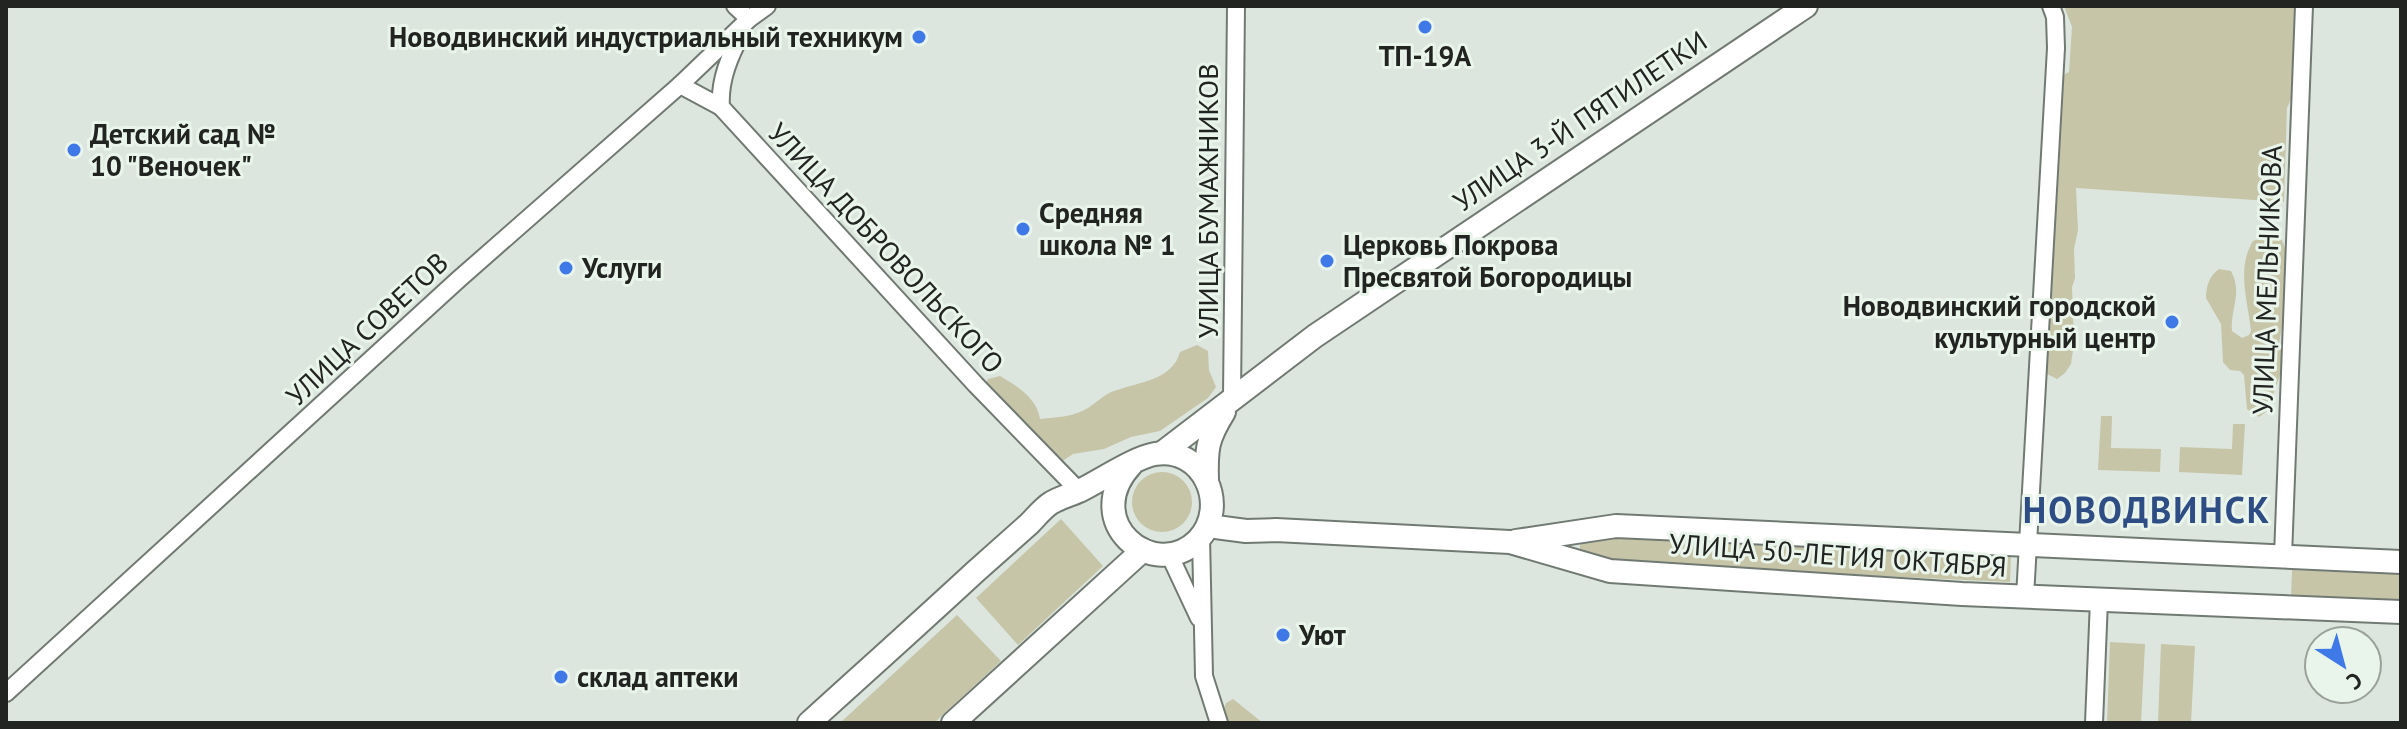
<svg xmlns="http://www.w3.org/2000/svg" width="2407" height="729" font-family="'PT Sans',sans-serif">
<rect width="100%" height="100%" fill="#dce6de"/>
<g fill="#c7c5a8">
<path d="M2064,6H2296L2291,99L2287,108L2284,202L2076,188L2078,230L2074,249L2075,278L2072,287L2074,343L2071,364L2065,373L2057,379L2047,374L2044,354L2045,315L2051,278L2062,82L2065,74L2069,72L2072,27Z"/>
<path d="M2265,237L2281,239C2294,256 2284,322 2279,343C2280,347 2283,350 2285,355C2287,362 2271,395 2270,409L2259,417L2247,409L2244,375L2240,371L2230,370L2223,362L2221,324L2206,298C2206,287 2209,276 2219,269L2231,271C2243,293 2230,309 2232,331L2242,338L2249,335L2251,331C2248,301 2236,269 2253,241Z"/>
<path d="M1197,345L1208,351L1209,370L1216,387L1208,398L1160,431L1131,437L1104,449L1073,454L1061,462L985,385L988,379L1000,376C1017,386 1037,398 1040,419C1058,417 1073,417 1088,408C1097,402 1105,394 1114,391C1138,382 1172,381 1180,352Z"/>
<path d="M2101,416H2112L2111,448L2161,449L2160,472L2098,470Z"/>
<path d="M2233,424H2245L2242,475L2179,472L2180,447L2232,449Z"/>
<circle cx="1162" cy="502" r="30"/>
<path d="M1061,519L1103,566L1018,645L976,598Z"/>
<path d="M1644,536L2011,555L2010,582L1641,565L1580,553V541Z"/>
<path d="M2292,570L2401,574V603L2291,598Z"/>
<path d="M957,615L1001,661L934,723H840Z"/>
<path d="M2110,642L2145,644L2141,723H2107Z"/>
<path d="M2161,644L2195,646L2191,723H2158Z"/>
<path d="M1233,699L1263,723H1225L1223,711L1226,703Z"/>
</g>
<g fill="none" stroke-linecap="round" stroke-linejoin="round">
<defs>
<g id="minor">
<path d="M735,6L749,19"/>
<path d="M743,31C730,55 719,80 721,107L976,385L1079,491"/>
<path d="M680,85L721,107"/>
<path d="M1232,397L1236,6"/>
<path d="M1201,537L1204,676L1219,723"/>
<path d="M1169,554L1199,618"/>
<path d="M2283,556L2304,6"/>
<path d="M2025,597L2056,48L2055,17L2051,6"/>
<path d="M6,693L459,279L680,85L749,19L767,6"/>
<path d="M2094,723L2099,600"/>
</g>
<g id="major">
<path d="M1162,453L1315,336L1806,6"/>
<path d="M1207,481C1206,449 1207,439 1224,412"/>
<path d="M1208,526L1246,531L1276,530L1510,542L1610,571L1962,594L2401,612"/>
<path d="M1516,541L1616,526L2401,562"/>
<path d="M809,723C864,673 920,623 975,572C993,556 1011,540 1029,524C1036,517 1043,508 1051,503C1059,498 1070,495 1079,491C1100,481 1133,458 1155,454C1203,446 1230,506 1198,540C1154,584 1078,521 1132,464"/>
<path d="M953,723L1143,550"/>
</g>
</defs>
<use href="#minor" stroke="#717a72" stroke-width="20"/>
<use href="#major" stroke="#717a72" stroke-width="26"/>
<use href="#minor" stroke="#fff" stroke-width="16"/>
<use href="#major" stroke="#fff" stroke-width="22"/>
</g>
<g fill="#3f79e8" stroke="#e9f4eb" stroke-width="3">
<circle cx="1425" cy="27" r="8"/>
<circle cx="919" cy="37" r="8"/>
<circle cx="74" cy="150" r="8"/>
<circle cx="1023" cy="229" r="8"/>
<circle cx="1327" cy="261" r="8"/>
<circle cx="566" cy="268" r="8"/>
<circle cx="2172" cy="322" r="8"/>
<circle cx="1283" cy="635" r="8"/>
<circle cx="561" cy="677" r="8"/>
</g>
<g text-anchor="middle" stroke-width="6" stroke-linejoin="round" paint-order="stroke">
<g font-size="28" font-weight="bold" fill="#212421" stroke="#e9f4eb" text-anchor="start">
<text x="903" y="47" text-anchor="end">Новодвинский индустриальный техникум</text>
<text x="1425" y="66" text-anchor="middle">ТП-19А</text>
<text x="90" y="144">Детский сад №<tspan x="90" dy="32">10 "Веночек"</tspan></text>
<text x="1039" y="223">Средняя<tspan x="1039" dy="32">школа № 1</tspan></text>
<text x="1343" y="255">Церковь Покрова<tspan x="1343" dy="32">Пресвятой Богородицы</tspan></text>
<text x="582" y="278">Услуги</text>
<text x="2156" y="316" text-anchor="end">Новодвинский городской<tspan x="2156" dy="32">культурный центр</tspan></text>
<text x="1299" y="645">Уют</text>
<text x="577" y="687">склад аптеки</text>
</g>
<g font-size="28" fill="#212421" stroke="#e9f4eb">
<text transform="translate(1580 121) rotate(-34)" y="10">УЛИЦА 3-Й ПЯТИЛЕТКИ</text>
<text transform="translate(1208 201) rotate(-90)" y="10">УЛИЦА БУМАЖНИКОВ</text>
<text transform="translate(886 248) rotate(47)" y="10">УЛИЦА ДОБРОВОЛЬСКОГО</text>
<text transform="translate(2267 280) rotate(-88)" y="10">УЛИЦА МЕЛЬНИКОВА</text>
<text transform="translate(367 329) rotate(-43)" y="10">УЛИЦА СОВЕТОВ</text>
<text transform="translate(1838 555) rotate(4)" y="10">УЛИЦА 50-ЛЕТИЯ ОКТЯБРЯ</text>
</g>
<g font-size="36" font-weight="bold" letter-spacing="2" fill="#2f4d85" stroke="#e9f4eb">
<text x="2147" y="523">НОВОДВИНСК</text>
</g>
</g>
<rect width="2407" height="729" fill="none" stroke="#212421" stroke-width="16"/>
<g transform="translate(2343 665) rotate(144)"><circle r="38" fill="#e9f4eb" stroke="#99a19a" stroke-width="2"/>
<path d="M0-6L14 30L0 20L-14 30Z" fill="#3f79e8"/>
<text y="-12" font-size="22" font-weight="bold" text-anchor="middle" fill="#212421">С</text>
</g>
</svg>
